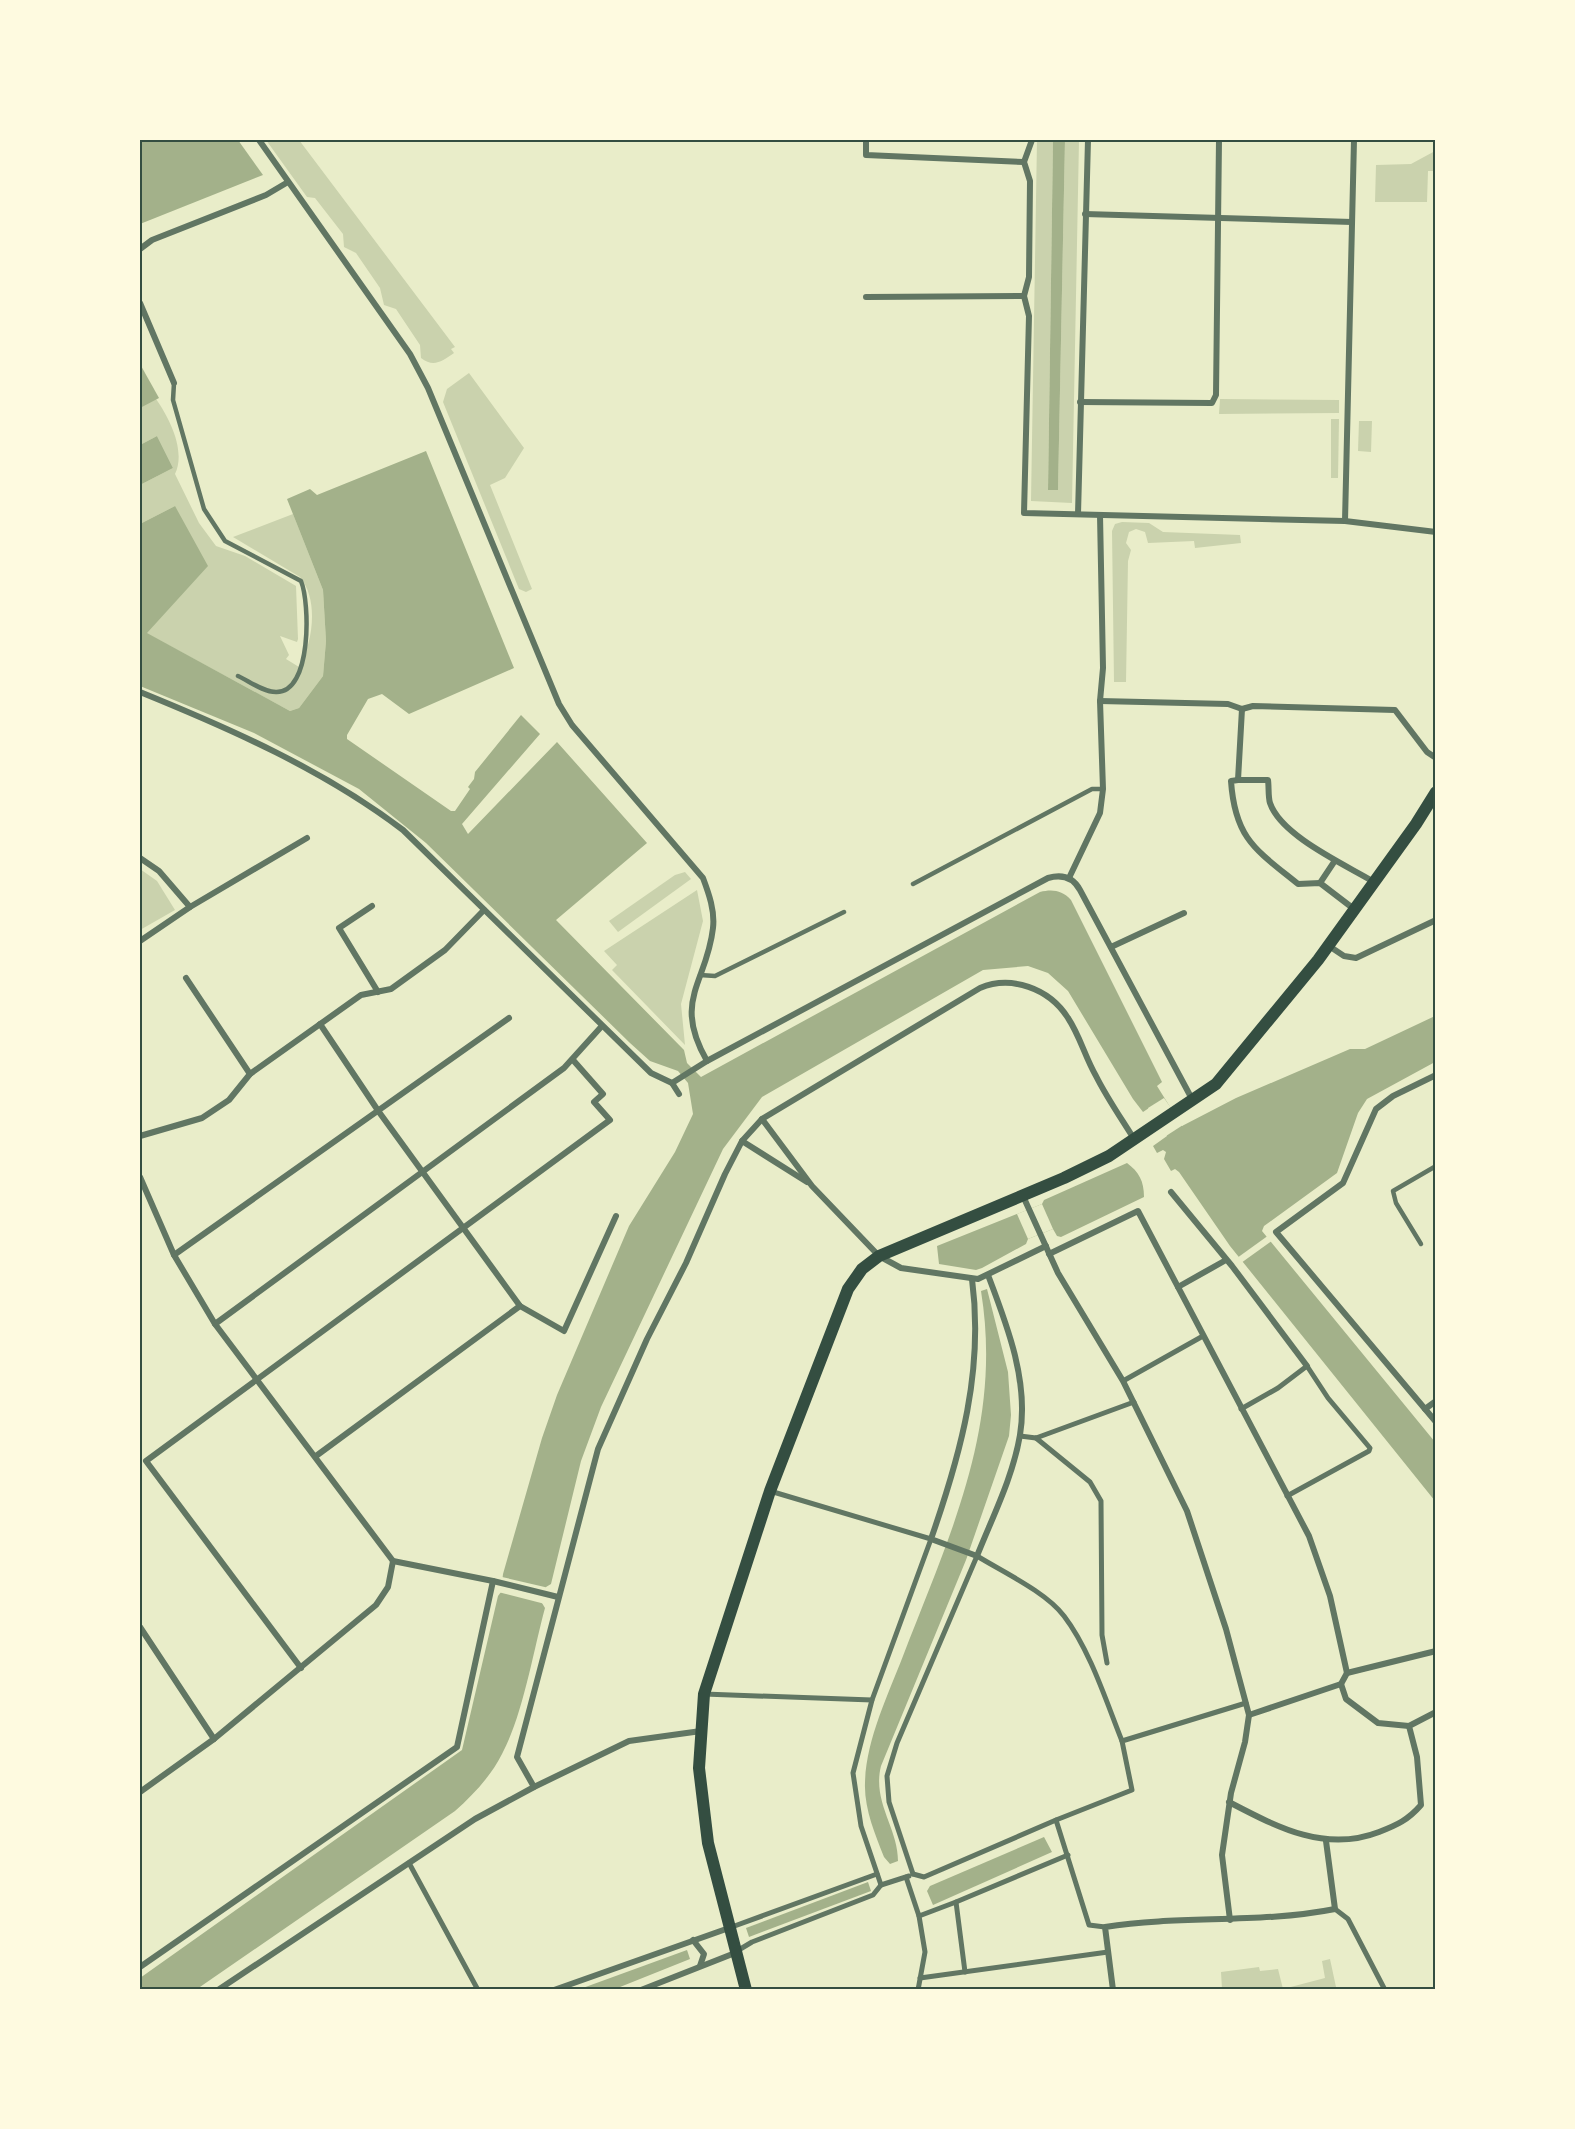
<svg xmlns="http://www.w3.org/2000/svg" width="1575" height="2129" font-family="Merriweather,serif">
<rect width="100%" height="100%" fill="#e9edc9"/>
<g fill="#cad2ad">
<path d="M266,140H299L455,347L451,349L454,353C442,361 434,368 421,358L420,345L396,309L384,305L380,288L356,253L344,247L343,234L315,198L307,197Z"/>
<path d="M1037,140H1053L1048,489L1058,490L1065,140H1079L1072,503L1031,501Z"/>
<path d="M1435,151V171H1428L1427,202H1375L1376,165L1411,164Z"/>
<path d="M469,373L524,448L505,478L490,485L532,589L526,592L519,589L443,402L447,389Z"/>
<path d="M156,399C170,419 186,451 175,474L199,523L216,546L245,556L296,586L298,639L297,642L280,636L289,655L286,659L299,667C313,642 319,600 300,577L233,537L293,514L323,590L326,641L323,676L299,708L290,711L146,633L167,610L175,506L140,524V485L173,468L157,436L140,445V403Z"/>
<path d="M1220,399L1339,400V413L1219,414Z"/>
<path d="M1331,419H1339L1338,478H1331Z"/>
<path d="M1359,421H1372L1371,452L1358,451Z"/>
<path d="M1122,522L1149,523L1163,532L1240,535L1241,543L1195,548L1194,541L1148,543L1145,532L1136,529L1129,532L1126,543L1131,550L1128,561L1126,682H1114L1112,531L1115,524Z"/>
<path d="M140,869L157,881L175,910L140,930Z"/>
<path d="M685,872L691,879L618,932L609,921L675,875Z"/>
<path d="M697,890L703,921L681,1004L685,1045L612,970L617,965L604,951Z"/>
<path d="M1330,1959L1336,1987L1342,1989H1222L1221,1972L1259,1967L1260,1971L1278,1969L1283,1989L1325,1978L1322,1961Z"/>
</g>
<g fill="#a3b18a">
<path d="M140,140H238L263,175L140,224Z"/>
<path d="M1053,140H1065L1058,490H1048Z"/>
<path d="M140,364L159,398L140,408Z"/>
<path d="M157,436L173,468L140,485V445Z"/>
<path d="M426,451L514,668L409,714L382,694L368,699L347,735V739L451,811H455L470,789L468,787L474,779L475,772L521,715L540,734L462,824L468,834L557,742L647,843L556,920L684,1050L687,1063L701,1077L1040,892C1052,889 1062,890 1071,900L1162,1082L1157,1086L1182,1126L1236,1098L1350,1049H1365L1435,1016V1062L1367,1099L1358,1113L1337,1173L1264,1226L1262,1231L1435,1442V1501L1230,1246L1179,1172L1175,1169L1171,1171L1164,1159L1166,1152L1163,1150L1157,1153L1153,1146L1167,1136L1149,1108L1143,1112L1133,1099L1068,991L1048,973L1028,966L983,970L762,1097L723,1149L601,1407L581,1461L551,1584L546,1587L542,1603L545,1608C533,1652 523,1715 502,1754C491,1776 473,1795 455,1811L197,1989H140V1978L462,1750L498,1596L501,1592L503,1574L542,1438L557,1395L629,1226L675,1152L693,1114L688,1083L678,1071L650,1061L630,1043L426,843L359,789L254,733L140,686V524L175,506L208,566L147,633L290,711L299,708L323,676L326,641L323,590L287,499L310,489L317,495Z"/>
<path d="M1127,1163C1139,1172 1144,1181 1144,1197L1061,1237L1057,1236L1053,1229L1028,1239L1026,1244L982,1268L976,1270L939,1264L937,1246L1042,1204L1044,1200Z"/>
<path d="M987,1289L1008,1372L1011,1415L1009,1436L966,1560L881,1766C872,1802 898,1828 898,1861L890,1864L884,1857C875,1834 864,1808 865,1783C866,1740 888,1695 903,1656C950,1534 1003,1426 981,1291Z"/>
<path d="M1044,1837L1052,1852L933,1905L927,1891L930,1886Z"/>
<path d="M868,1882L871,1891L749,1937L746,1928Z"/>
<path d="M687,1950L690,1959L615,1989H580Z"/>
</g>
<g fill="#e9edc9">
<path d="M1164,1098L1183,1125L1166,1136L1148,1108Z"/>
<path d="M1042,1204L1053,1229L1028,1239L1017,1214Z"/>
<path d="M1269,1235L1273,1240L1241,1263L1237,1258Z"/>
<path d="M502,1577L549,1588L545,1604L498,1592Z"/>
</g>
<g fill="none" stroke-linecap="round" stroke-linejoin="round">
<g stroke="#617663" stroke-width="4.5">
<path d="M174,383L173,400L204,509L225,541L301,581C310,603 312,693 276,692C263,692 249,681 238,676"/>
<path d="M913,884L1092,789H1103"/>
<path d="M700,975L715,976L844,912"/>
<path d="M1421,1244L1396,1203L1393,1191L1436,1166"/>
</g>
<g stroke="#617663" stroke-width="5">
<path d="M1123,1381L1203,1336"/>
<path d="M1241,1409L1278,1388L1307,1366L1328,1398L1370,1448L1369,1451L1287,1496"/>
<path d="M1020,1436L1036,1438L1134,1402"/>
<path d="M1036,1438L1090,1482L1101,1501L1102,1635L1107,1663"/>
<path d="M770,1491L931,1539L872,1700L853,1773L861,1826L881,1885"/>
<path d="M704,1694L872,1700"/>
<path d="M1056,1820L1132,1790L1122,1741L1246,1703"/>
<path d="M409,1863L478,1990"/>
<path d="M913,1874L889,1802L887,1776L897,1743L977,1556C1003,1572 1046,1592 1064,1616C1090,1650 1106,1701 1122,1741"/>
<path d="M913,1874L924,1877L1056,1820L1089,1925L1105,1927"/>
<path d="M906,1877L919,1916L956,1902L965,1972"/>
<path d="M881,1885L909,1876"/>
<path d="M956,1902L1068,1855"/>
<path d="M1335,1909L1348,1919L1385,1990"/>
<path d="M729,1928L877,1874"/>
<path d="M737,1951L752,1942L873,1895L881,1885"/>
<path d="M920,1978L1108,1952"/>
<path d="M918,1990L925,1952L919,1916"/>
</g>
<g stroke="#617663" stroke-width="6">
<path d="M259,140L410,354L428,388L559,704L572,725L703,878C709,894 715,911 713,928C707,983 672,1000 707,1061"/>
<path d="M866,140V155L1024,162"/>
<path d="M1032,140L1024,162L1030,181L1029,277L1024,296L1029,316L1024,513L1345,521L1436,532"/>
<path d="M1085,214L1352,222"/>
<path d="M140,249L152,240L266,195L288,182"/>
<path d="M866,297L1024,296"/>
<path d="M140,303L174,383"/>
<path d="M1080,402L1212,403L1216,395L1219,140"/>
<path d="M1078,514L1088,140"/>
<path d="M1345,521L1354,140"/>
<path d="M140,692C231,729 324,770 403,830L651,1073L672,1083L707,1061L1048,878C1062,874 1073,877 1080,890L1192,1099"/>
<path d="M1100,701L1228,704L1242,709L1253,706L1395,710L1427,752L1436,758"/>
<path d="M1242,709L1238,780H1268C1269,787 1268,797 1270,803C1281,836 1346,865 1374,882"/>
<path d="M1238,780L1231,781C1235,839 1256,850 1298,884L1320,883L1354,909"/>
<path d="M140,858L159,871L190,907"/>
<path d="M1069,878L1100,813L1103,789L1100,701L1103,668L1100,515"/>
<path d="M1320,883L1334,862"/>
<path d="M372,906L339,928L378,992"/>
<path d="M140,941L190,907L307,838"/>
<path d="M1329,946L1344,956L1356,958L1436,920"/>
<path d="M1111,947L1184,913"/>
<path d="M186,978L250,1074"/>
<path d="M320,1024L379,1112L520,1306L564,1331L616,1216"/>
<path d="M1436,1075L1393,1096L1376,1109L1343,1183L1276,1232L1436,1422"/>
<path d="M672,1083L679,1094"/>
<path d="M762,1119L812,1186L879,1256L901,1268L978,1279L1046,1246"/>
<path d="M140,1136L202,1118L229,1100L250,1074L361,995L391,989L445,950L484,910"/>
<path d="M742,1141L807,1182"/>
<path d="M140,1177L174,1255L215,1324L393,1561L493,1581L558,1597"/>
<path d="M1171,1192L1232,1266L1307,1366"/>
<path d="M1023,1196L1058,1273L1123,1381L1187,1511L1226,1629L1249,1715L1245,1742L1231,1793L1222,1855L1230,1920"/>
<path d="M1049,1254L1138,1211L1309,1536L1330,1596L1347,1673"/>
<path d="M174,1255L509,1018"/>
<path d="M972,1279C984,1370 961,1453 931,1539L977,1556C992,1518 1013,1477 1020,1435C1029,1381 1007,1325 988,1275"/>
<path d="M1178,1287L1226,1260"/>
<path d="M215,1324L564,1068L601,1027"/>
<path d="M1425,1409L1436,1401"/>
<path d="M316,1456L520,1306"/>
<path d="M140,1627L214,1739"/>
<path d="M301,1668L146,1461L610,1120L594,1102L603,1094L573,1060"/>
<path d="M1347,1673L1436,1651"/>
<path d="M1341,1684L1346,1699L1378,1723L1409,1726"/>
<path d="M1249,1715L1341,1684L1347,1673"/>
<path d="M534,1787L517,1757L598,1449L647,1339L686,1263L725,1174L742,1141L762,1119L980,988C1011,975 1049,988 1068,1018C1080,1036 1085,1057 1096,1076C1107,1098 1121,1118 1134,1139"/>
<path d="M140,1792L214,1739L376,1605L388,1587L393,1561"/>
<path d="M1229,1802C1277,1827 1325,1853 1379,1832C1397,1825 1408,1820 1421,1805L1417,1757L1409,1726L1436,1712"/>
<path d="M693,1940L704,1954L700,1966"/>
<path d="M140,1967L457,1747L493,1581"/>
<path d="M218,1990L475,1819L534,1787L629,1741L701,1731"/>
<path d="M554,1990L729,1928"/>
<path d="M641,1990L735,1953"/>
<path d="M1113,1990L1105,1927C1181,1915 1259,1924 1335,1909L1326,1841"/>
</g>
<path stroke="#344e41" stroke-width="12" d="M746,1990L708,1843L699,1768L704,1694L770,1491L848,1289L862,1269L879,1256L1064,1178L1109,1156L1216,1084L1318,960L1416,824L1436,792"/>
</g>
<rect width="1575" height="2129" fill="none" stroke="#fefae0" stroke-width="282"/>
<rect x="141" y="141" width="1293" height="1847" fill="none" stroke="#344e41" stroke-width="2"/>
</svg>
